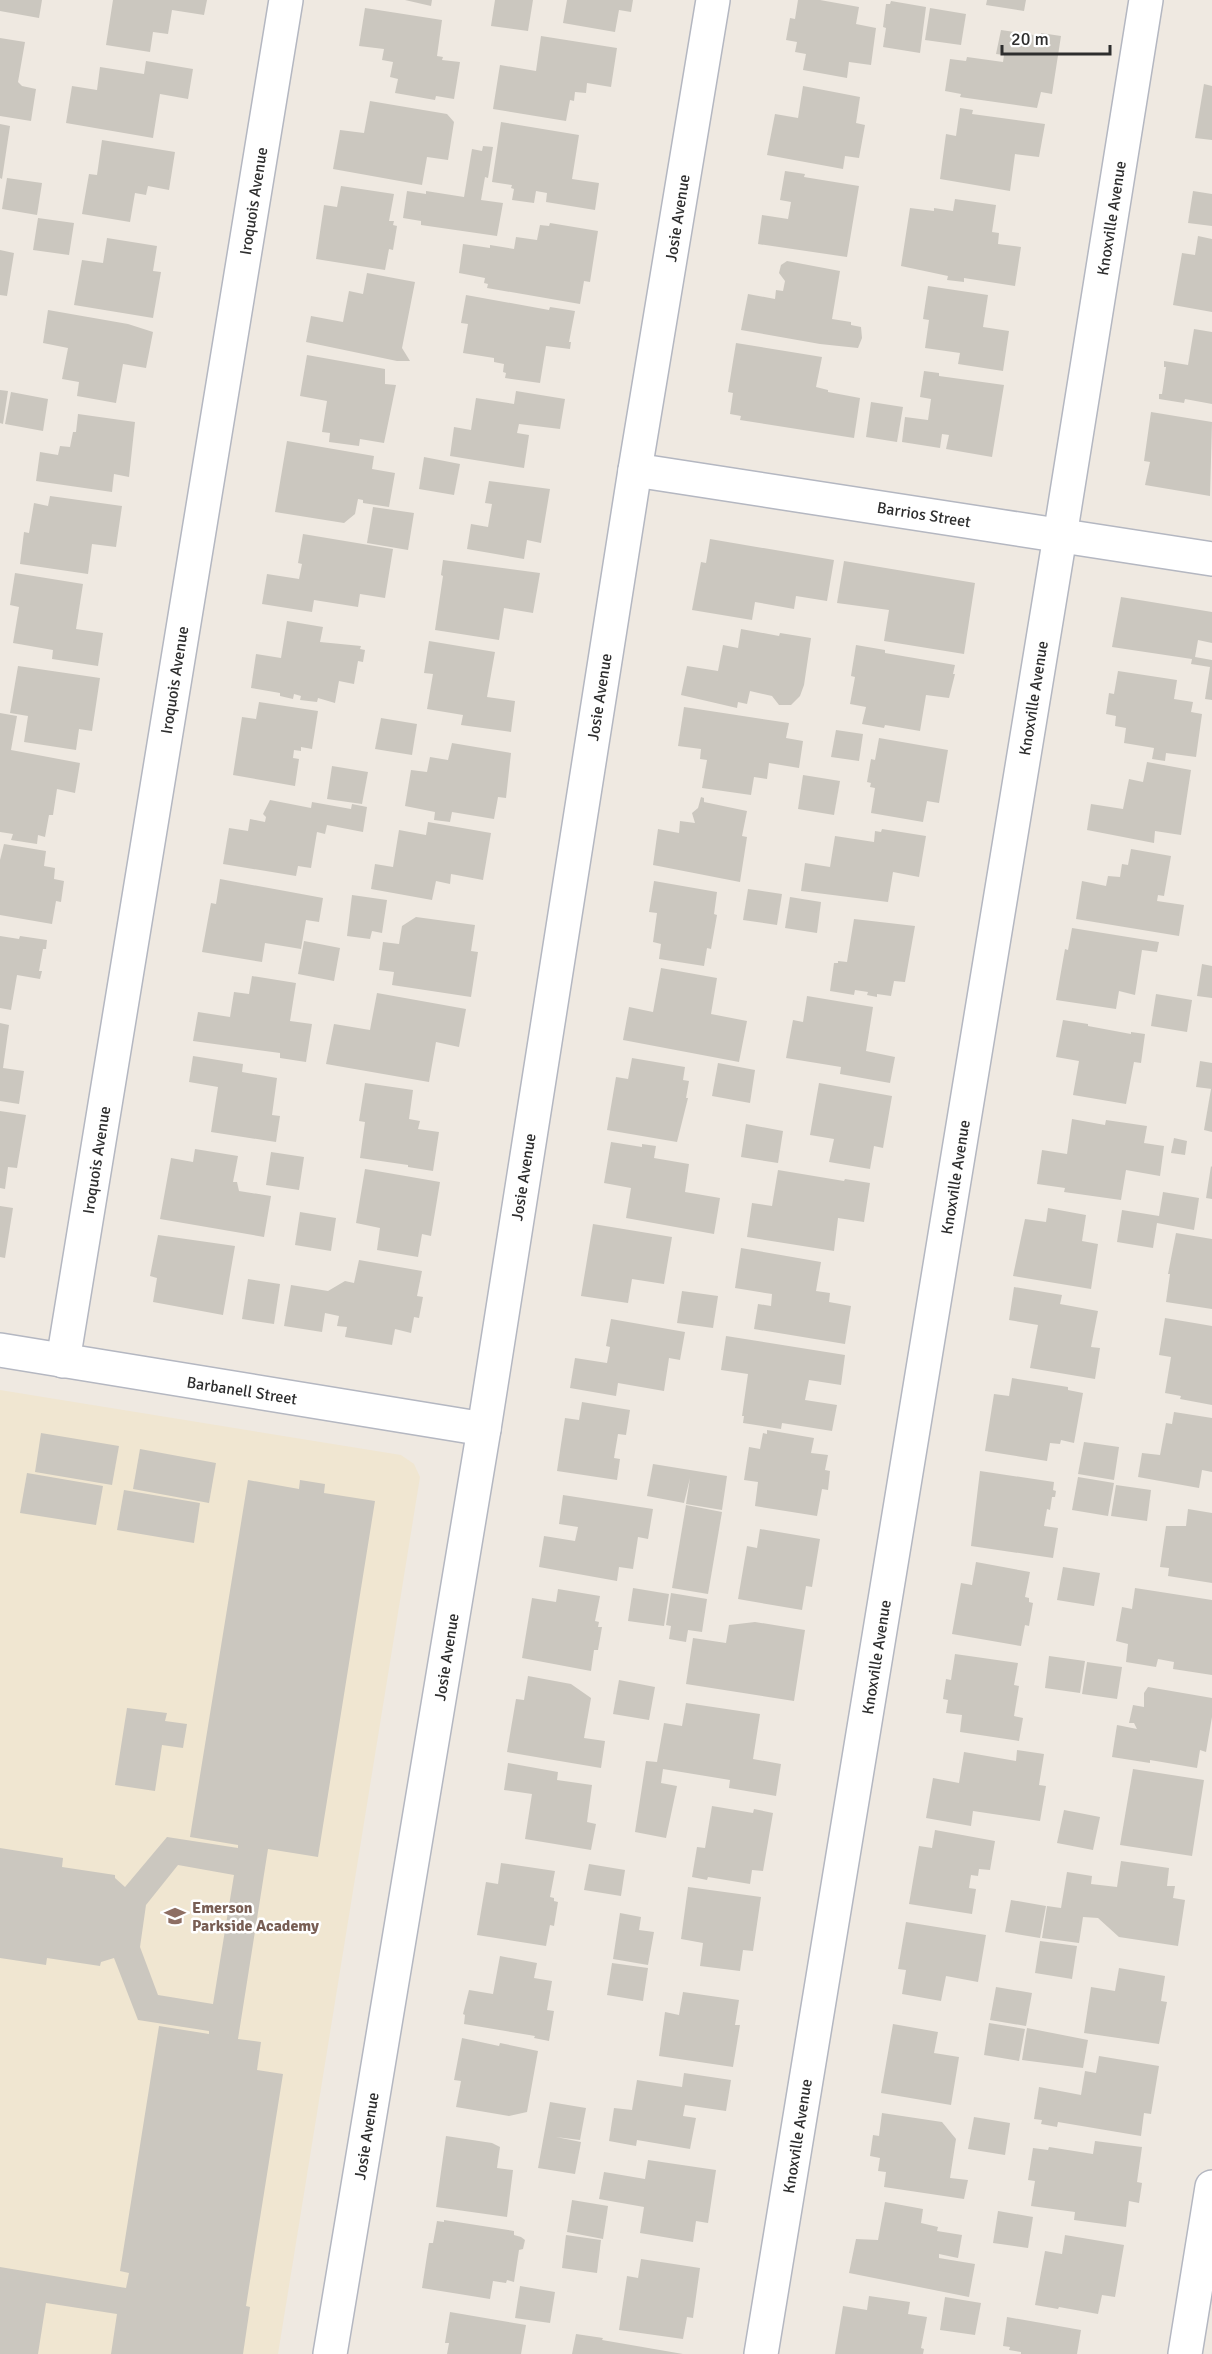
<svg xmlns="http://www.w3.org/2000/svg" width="1212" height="2354" font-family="Signika,sans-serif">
<rect width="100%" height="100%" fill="#efe9e1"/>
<path fill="#f0e6d1" d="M0,1390L401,1455L414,1464L420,1477L278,2354H0Z"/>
<g fill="#cbc7bf" fill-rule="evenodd">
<path d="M0,0H42L39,18L0,11Z"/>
<path d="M113,0H207L204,15L172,10L168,34L153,32L150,52L106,45Z"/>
<path d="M405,0H432L431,6Z"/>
<path d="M495,0H533L528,31L491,26Z"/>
<path d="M567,0H633L631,12L619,10L615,32L563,23Z"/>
<path d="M798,0H820L859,7L856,24L876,28L871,65L849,62L847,78L803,70L806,54L795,52L797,42L786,40L790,18L795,19Z"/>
<path d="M987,0H1026L1024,11L986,5Z"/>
<path d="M891,1L926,7L920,53L883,47L886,28L883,27L886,4H890Z"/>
<path d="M365,8L442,20L437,56L443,57L442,60L460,62L454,99L436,96L435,100L395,93L398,79L390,77L393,62L382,60L384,49L359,46Z"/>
<path d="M930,8L966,14L961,45L925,40Z"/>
<path d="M1001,30L1040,36L1041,33L1061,36L1052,94L1041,92L1037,108L960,97L961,94L945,91L950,59L966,61L967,57L1003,62L1004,55L996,54Z"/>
<path d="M541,36L617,48L611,87L587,83L586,93L575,92L574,101L570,100L566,121L493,109L500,65L536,71Z"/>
<path d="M0,38L25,42L18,82L22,86L36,89L31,121L0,116Z"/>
<path d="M146,61L193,69L188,99L160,94L153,138L66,123L72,86L97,90L100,67L144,74Z"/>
<path d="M1204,84L1212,86V140L1195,138Z"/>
<path d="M803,86L860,97L856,123L865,125L859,158L845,156L843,169L767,155L775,114L798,118Z"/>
<path d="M370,101L447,114L454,122L448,160L427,157L422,185L333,169L340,130L364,133Z"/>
<path d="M960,108L973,110L972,114L1045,124L1039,157L1015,154L1010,191L940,179L946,134L956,136Z"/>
<path d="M501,122L579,135L572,179L599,183L595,210L546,202L547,193L536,191L534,203L512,200L514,189L511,188L512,185L492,182Z"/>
<path d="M0,124L10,126L2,179L0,178Z"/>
<path d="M102,140L175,152L169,190L148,186L146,195L135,193L130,222L82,214L89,174L97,175Z"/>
<path d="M483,146L493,147L488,178L485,177L481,200L503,203L497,236L421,225V221L403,218L407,191L426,194V191L464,197L472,149L482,151Z"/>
<path d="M785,171L805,174L804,177L859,186L847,257L758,244L762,215L788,219L791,202L780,200Z"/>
<path d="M7,178L42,183L37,215L2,209Z"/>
<path d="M341,186L394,194L389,221H394L393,225L397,226L393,250L389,249L385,270L316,259L324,205L337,207Z"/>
<path d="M1193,191L1212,194V226L1188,223Z"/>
<path d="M955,199L996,205L992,232L999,233L998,244L1021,247L1015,286L964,278V282L947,280L948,276L901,266L910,208L934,211V208L953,211Z"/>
<path d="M38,218L74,223L69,255L33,250Z"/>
<path d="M550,223L598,231L590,282L584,281L580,304L487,288L488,284L484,283L485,278L459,273L463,244L490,248V245L514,249L516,237L537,240L540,225L549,226Z"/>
<path d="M1198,236L1212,239V312L1173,305L1182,253L1195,255Z"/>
<path d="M107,238L157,246L153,271L161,272L153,318L74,305L82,260L103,263Z"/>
<path d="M0,250L14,253L7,296L0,295Z"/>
<path d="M787,261L840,271L832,319L851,322V325L861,327L862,338L858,348L820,344L741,330L748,294L775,299L776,290L783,291L785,281L779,273L781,265Z"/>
<path d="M367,273L415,282L402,348L410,361H397L306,342L311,316L343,322L349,291L363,294Z"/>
<path d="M928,286L988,295L983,327L1009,331L1003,371L958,364L960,353L925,348L929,320L923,319Z"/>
<path d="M466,295L549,310L550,307L575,311L569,342H571L570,349L546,346L540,383L505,378L506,373L503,372L504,364L494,362V358L463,353L468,324L461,323Z"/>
<path d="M48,310L128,324L153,332L146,368L123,364L116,403L77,396L79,382L62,379L68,348L43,343Z"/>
<path d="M1194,329L1212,332V404L1185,399L1184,403L1159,399V394H1162L1166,367H1164V361L1188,365Z"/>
<path d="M736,343L822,357L816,387L828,390V392L860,398L854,438L740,420L741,416L730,414L733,393L728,392Z"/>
<path d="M307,355L385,369V384L396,385L384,443L360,439L359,446L329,442L330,433L322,432L327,401L300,396Z"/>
<path d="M924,371L939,373V376L1004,385L992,457L946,449L949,435L942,434L940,448L902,442L905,417L928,420L931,399L920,397Z"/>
<path d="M0,390L8,391L3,424L0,423Z"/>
<path d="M516,391L565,399L560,429L519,424L517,433L529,435L524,468L450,456L454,427L471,430L476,398L514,404Z"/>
<path d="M11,392L48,399L43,431L5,424Z"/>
<path d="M871,402L903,407L897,442L866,437Z"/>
<path d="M1151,412L1212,422L1210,496L1145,485L1150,462L1144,461Z"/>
<path d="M78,414L135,422L129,477L114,474L112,492L36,481L40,452L58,455L60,446L70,447L73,432H76Z"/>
<path d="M287,441L374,456L372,469L395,473L389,507L363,503V500L358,499L355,514L344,523L275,512Z"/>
<path d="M424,457L460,464L454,495L419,489Z"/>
<path d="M489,481L550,489L541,543L527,540L524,559L467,549L471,524L488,527L492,504L485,503Z"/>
<path d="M50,496L122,506L116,547L92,544L88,574L20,564L24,532L29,533L34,503L48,506Z"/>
<path d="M373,507L414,513L408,550L367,543Z"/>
<path d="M303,534L393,549L385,598L360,594L358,607L314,600L312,612L262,604L267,574L299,579L302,564L298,563Z"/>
<path d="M710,539L834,560L827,601L796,596L794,609L755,602L752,620L692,610L701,562L706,563Z"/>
<path d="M443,560L540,573L533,613L504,608L499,640L435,630L443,576L441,575Z"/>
<path d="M844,561L975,583L964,654L884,641L889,610L837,603Z"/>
<path d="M15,573L83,584L76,629L103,633L98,666L52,659L53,650L13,643L19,607L10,605Z"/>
<path d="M1121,597L1212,612V643L1198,640L1195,657L1212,660V700L1205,699L1210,667L1191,664L1192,659L1112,647Z"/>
<path d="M287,621L323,627L320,642L361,646L360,649L365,650L363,662L358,661L354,684L339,681L335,703L318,698L317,702L300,700L301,696L294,694L293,699L280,696V693L251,688L256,654L281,658Z"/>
<path d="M741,629L779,636L780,633L811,638L804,685L800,696L791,705H779L772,696L750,691L747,704L738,702L737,708L681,695L687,666L718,671L723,645L738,648Z"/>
<path d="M429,641L495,652L487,697L515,701L511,732L461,725L463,715L427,709L433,674L424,673Z"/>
<path d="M856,645L885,650V653L955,665L953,674H955L949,698L926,695L920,731L885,725L884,728L862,724L866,707L850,704L855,677L851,676Z"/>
<path d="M18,666L100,678L92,731L79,729L76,750L24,742L28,716L10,713Z"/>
<path d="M1118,671L1177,680L1174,699L1193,702L1191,712L1202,714L1196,757L1166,753L1165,761L1152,759L1154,748L1124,743L1126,728L1115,726L1116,716L1106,714L1109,693L1114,694Z"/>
<path d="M259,702L318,711L312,749L301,747V751L294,750L293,758L299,759L295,786L233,775L242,717L256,719Z"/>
<path d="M684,707L789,723L786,738L803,741L799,768L769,763L767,779L754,777L751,795L702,788L707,760L700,759L701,749L678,746Z"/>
<path d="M0,713L17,716L11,750L80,763L75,793L57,789L53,815H49L45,837L38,835L37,844L11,840L13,834L0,832Z"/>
<path d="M381,718L417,724L412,755L375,749Z"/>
<path d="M836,730L863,734L859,761L831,757Z"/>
<path d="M879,738L948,750L939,803L927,801L923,822L871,813L875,788L870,787L871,783L867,782L871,759L875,760Z"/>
<path d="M452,743L511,753L506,798L498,797L494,819L452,812L450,822L434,820L435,812L405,806L411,770L427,772L430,757L448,760Z"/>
<path d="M1147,762L1191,770L1181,835L1155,831L1154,843L1087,830L1091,804L1123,809L1129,779L1143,782Z"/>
<path d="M332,766L368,772L362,804L327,799Z"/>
<path d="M803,775L840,781L834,815L798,809Z"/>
<path d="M701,797L704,798V802L747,811L742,836L747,837L740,882L653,865L658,829L679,833L680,821L695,823L692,813L698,808Z"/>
<path d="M270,800L311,808L312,802L351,809L352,804L367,807L363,832L327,825L325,834L317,832L311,868L298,866L296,876L223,864L229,828L248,831L250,819L265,822L266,817L263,814Z"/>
<path d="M428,822L491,833L483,880L451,874L450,884L436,881L432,900L371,889L375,864L393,867L399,830L426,835Z"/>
<path d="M882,829L926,836L919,877L893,872L888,902L801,891L805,863L830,867L835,836L874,842L875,831L881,832Z"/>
<path d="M4,844L46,851L44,866L55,868L54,879L64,881L61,902L56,901L52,924L0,915V860Z"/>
<path d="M1131,849L1171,856L1164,896L1158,895L1157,901L1184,905L1179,936L1076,919L1082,881L1106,886L1108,876L1120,877L1122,864L1128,865Z"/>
<path d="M220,879L323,898L319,922L306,920L301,949L265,943L262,962L202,952L211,903L216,904Z"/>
<path d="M654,881L717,892L714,914L717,915L711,949L707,948L704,966L659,959L661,944L653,942L657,913L649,912Z"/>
<path d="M748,889L782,894L777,925L743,920Z"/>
<path d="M352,895L387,900L382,933L372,931L370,939L347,936Z"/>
<path d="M790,897L821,902L817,933L785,928Z"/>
<path d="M416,917L475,925L471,951L478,952L471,997L392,985L394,972L379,970L383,942L399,944L402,926Z"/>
<path d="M854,919L915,926L905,982L894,981L891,996L877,994V997L867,995L868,992L855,990L854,995L830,991L834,963H838V961L847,962Z"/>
<path d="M1072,928L1159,942L1157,952L1142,950L1135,995L1119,991L1116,1009L1056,1000L1065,949L1068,950Z"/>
<path d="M0,936L19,939L20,936L47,940L46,949H43L39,971H42L40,979L17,975L11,1010L0,1008Z"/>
<path d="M304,941L340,948L334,981L298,974Z"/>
<path d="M1202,964L1212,966V998L1197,996Z"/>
<path d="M661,968L717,978L711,1014L747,1021L739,1062L623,1040L629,1007L653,1012Z"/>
<path d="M252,976L296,983L290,1021L312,1024L306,1062L280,1058V1053L193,1041L198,1012L230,1017L234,992L249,994Z"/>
<path d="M377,993L466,1009L459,1047L436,1042L429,1082L326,1064L334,1024L370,1030Z"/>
<path d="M1156,994L1192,1000L1187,1032L1151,1026Z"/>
<path d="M807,996L873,1007L866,1051L895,1057L890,1083L840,1074L841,1067L786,1058L793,1020L803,1022Z"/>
<path d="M1063,1020L1088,1024V1026L1131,1034V1032L1145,1034L1141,1063L1134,1062L1126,1104L1073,1095L1079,1061L1056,1057Z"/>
<path d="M0,1023L9,1025L3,1068L24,1071L19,1104L0,1101Z"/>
<path d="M193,1056L243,1064L242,1072L277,1078L272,1115L280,1116L276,1142L211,1132L218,1087L189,1082Z"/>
<path d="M632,1058L685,1067L683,1080L689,1081L686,1098H688L677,1142L607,1130L616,1077L628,1079Z"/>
<path d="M1200,1061L1212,1063V1089L1196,1087Z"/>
<path d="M718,1063L755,1070L750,1103L712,1096Z"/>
<path d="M365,1083L413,1090L409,1119L420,1121L418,1129L439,1132L433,1171L408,1167V1165L360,1158L365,1122L359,1121Z"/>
<path d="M819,1083L892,1096L883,1148L874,1146L870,1169L829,1162L834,1139L810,1135Z"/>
<path d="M1211,1089H1212V1132L1204,1130Z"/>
<path d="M0,1111L26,1115L17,1168L8,1167L5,1189L0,1188Z"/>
<path d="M1072,1119L1105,1125L1106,1120L1147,1126L1144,1143L1164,1146L1160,1176L1126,1170L1121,1200L1064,1192L1065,1188L1037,1184L1042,1150L1067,1154Z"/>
<path d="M746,1124L783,1131L778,1163L741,1157Z"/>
<path d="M1174,1138L1187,1141L1185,1155L1171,1153Z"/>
<path d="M611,1142L642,1147V1144L656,1146L654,1158L689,1164L685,1192L720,1198L714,1234L626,1218L631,1188L604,1183Z"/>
<path d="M195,1149L238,1156L233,1182H237L239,1191L271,1196L264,1237L160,1219L171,1158L193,1162Z"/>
<path d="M271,1152L304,1157L299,1190L266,1185Z"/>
<path d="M1211,1166L1212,1167V1199L1206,1198Z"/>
<path d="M365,1169L440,1182L431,1236L422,1234L418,1257L377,1250L380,1228L356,1223Z"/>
<path d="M778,1170L844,1181L845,1179L870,1183L864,1222L838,1218L834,1251L747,1237L752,1203L772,1206Z"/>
<path d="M1163,1192L1199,1198L1194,1230L1157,1223L1153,1248L1117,1242L1122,1210L1159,1216Z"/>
<path d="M0,1206L13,1208L5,1258L0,1257Z"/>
<path d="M1048,1208L1086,1215L1082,1241L1098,1244L1091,1289L1013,1276L1025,1219L1046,1222Z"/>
<path d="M300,1212L336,1218L331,1251L295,1245Z"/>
<path d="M593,1224L672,1237L664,1284L632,1279L628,1303L581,1296Z"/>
<path d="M1176,1233L1212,1239V1309L1166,1302L1170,1274H1168Z"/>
<path d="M158,1235L235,1246L223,1315L153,1302L157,1278L150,1276Z"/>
<path d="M741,1248L821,1262L816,1291L830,1293L829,1302L851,1306L845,1344L754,1329L758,1304L771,1306L772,1294L735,1288Z"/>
<path d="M359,1260L422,1271L417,1296L423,1297L419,1318L414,1317L411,1333L395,1329L392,1345L345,1337L347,1327L337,1326L339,1316L325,1313L322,1332L284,1326L291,1285L328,1291L345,1281L354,1283Z"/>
<path d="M248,1279L280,1284L274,1324L242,1319Z"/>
<path d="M1014,1287L1062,1295L1060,1304L1098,1311L1091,1347L1100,1348L1095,1379L1030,1368L1038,1325L1009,1320Z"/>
<path d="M682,1291L718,1296L713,1328L677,1323Z"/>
<path d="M1165,1318L1212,1326V1405L1180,1399L1181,1396L1165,1393L1171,1357L1159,1355Z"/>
<path d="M611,1319L685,1332L680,1360L669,1358L664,1391L618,1383L616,1396L570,1388L575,1358L607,1363L610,1347L606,1346Z"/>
<path d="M726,1336L845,1355L841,1385L809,1380L805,1400L837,1405L832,1431L782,1423L781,1429L743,1423L744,1416H742L748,1374L721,1370Z"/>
<path d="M1012,1378L1068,1387V1390L1083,1393L1074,1443L1061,1440L1060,1444L1050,1443L1047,1461L985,1451L994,1394L1009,1396Z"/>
<path d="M582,1402L630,1410L626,1435L618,1434L614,1458L620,1459L617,1480L557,1471L565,1418L579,1420Z"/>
<path d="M1174,1412L1212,1418V1472L1202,1470L1199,1488L1138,1477L1142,1453L1160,1455L1166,1423L1172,1424Z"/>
<path d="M767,1430L814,1438L811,1453L828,1455L825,1470L830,1471L828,1490L822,1489L817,1516L755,1506L758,1482L744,1480L749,1447L760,1449L763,1433L767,1434Z"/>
<path d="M41,1433L119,1446L112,1485L35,1472Z"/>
<path d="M1084,1442L1119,1447L1114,1480L1078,1474Z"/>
<path d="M140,1449L216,1463L209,1503L133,1489Z"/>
<path d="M653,1464L727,1476L722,1510L686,1504L690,1478L684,1503L647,1496Z"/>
<path d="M980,1471L1054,1482L1053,1490L1056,1491L1055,1497H1052L1050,1510L1047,1509L1044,1526L1058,1528L1053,1558L971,1546Z"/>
<path d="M27,1473L103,1486L96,1525L20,1513Z"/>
<path d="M1078,1477L1114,1483L1108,1516L1072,1510Z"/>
<path d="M248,1480L299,1489L300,1480L325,1484L324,1493L375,1501L318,1857L268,1849L238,2039L261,2042L257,2070L283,2074L246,2306L250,2307L243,2354H111L117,2314L46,2303L38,2354H0V2267L126,2288L129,2273L120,2271L159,2026L209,2034V2031L138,2020L114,1958L101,1962L100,1966L47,1958L46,1965L0,1958V1848L63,1858L62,1867L115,1875V1878L125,1887L167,1837L238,1848V1845L190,1837ZM178,1865L234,1875L213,2004L158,1995L140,1947L146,1905Z"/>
<path d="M1116,1485L1151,1490L1147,1521L1111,1516Z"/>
<path d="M124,1490L200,1503L194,1543L117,1530Z"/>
<path d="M563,1495L653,1509L648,1539L638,1537L633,1569L619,1567L617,1581L539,1567L544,1536L575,1541L578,1527L559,1524Z"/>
<path d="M686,1505L722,1512L708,1594L672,1588Z"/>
<path d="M1188,1509L1212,1513V1583L1168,1576L1169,1568L1160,1567L1166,1526H1186Z"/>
<path d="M760,1529L820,1539L812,1587L806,1586L802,1610L738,1599L747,1546L757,1548Z"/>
<path d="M976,1562L1030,1572L1025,1597L1029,1598V1602L1033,1603L1029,1626L1025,1625L1021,1646L952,1634L961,1583L972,1585Z"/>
<path d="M1063,1567L1100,1573L1094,1606L1057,1600Z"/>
<path d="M633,1588L669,1594L664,1626L628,1621Z"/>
<path d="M1135,1588L1212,1600V1675L1173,1669L1174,1662L1158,1659L1156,1667L1126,1662L1128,1644L1116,1641L1122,1607L1132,1609Z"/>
<path d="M558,1589L600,1596L595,1621L599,1622L598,1627H602L598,1650H594L591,1671L522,1658L532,1598L556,1602Z"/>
<path d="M671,1593L707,1599L702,1632L688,1630L686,1642L669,1639L671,1626L666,1625Z"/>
<path d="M755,1622L805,1630L794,1701L686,1684L693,1638L726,1643L729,1625Z"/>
<path d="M955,1654L1018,1663L1014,1685L1019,1686L1014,1716L1023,1718L1019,1741L960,1732L962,1715L946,1713L948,1700L943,1699L946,1679L951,1680Z"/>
<path d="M1049,1656L1085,1661L1080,1693L1045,1688Z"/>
<path d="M1087,1662L1122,1667L1117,1699L1082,1694Z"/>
<path d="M528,1676L571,1684L591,1698L584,1738L605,1741L601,1768L507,1752L516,1699L524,1700Z"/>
<path d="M619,1680L655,1687L649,1720L613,1714Z"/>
<path d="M1148,1687L1212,1698V1717L1206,1752L1200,1750L1197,1768L1150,1760V1763L1112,1757L1117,1725L1137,1729L1134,1723H1129L1133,1705L1144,1707V1693Z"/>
<path d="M686,1703L760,1714L753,1759L781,1764L776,1796L729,1788L730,1780L663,1769L661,1783L677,1786L666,1838L635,1832L646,1761L657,1762L664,1723L682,1726Z"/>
<path d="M127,1708L167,1713L165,1721L187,1724L183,1748L162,1745L155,1791L115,1785Z"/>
<path d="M1017,1750L1044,1754L1039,1785L1046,1786L1040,1821L973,1811L971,1826L926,1818L933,1778L959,1783L964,1752L1016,1761Z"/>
<path d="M508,1763L558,1772L557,1780L592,1785L587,1822L596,1824L591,1850L525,1839L532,1794L504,1790Z"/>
<path d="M1133,1769L1204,1780L1192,1856L1120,1845Z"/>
<path d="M712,1806L753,1813L754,1809L773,1813L763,1871L752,1870L750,1884L708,1877L707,1880L692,1877L697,1847L705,1848Z"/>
<path d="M1064,1810L1100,1817L1093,1850L1057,1843Z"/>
<path d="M935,1830L995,1841L990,1870L979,1869L978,1876L971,1875L969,1888L976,1889L972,1914L909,1904L919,1846L932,1848Z"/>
<path d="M1121,1861L1169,1868L1167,1886H1175L1173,1898L1185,1900L1178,1946L1119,1937L1098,1918L1083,1917L1079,1943L1042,1938L1047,1906L1061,1908L1067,1872L1092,1876L1091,1884L1117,1887Z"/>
<path d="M501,1863L555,1871L550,1897L554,1898V1901L558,1902L554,1926L550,1925L546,1946L477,1935L486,1882L498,1884Z"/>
<path d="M589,1864L625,1870L621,1896L584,1890Z"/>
<path d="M688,1887L761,1897L753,1951L743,1950L740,1971L700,1966L703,1943L681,1939Z"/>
<path d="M1011,1900L1046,1906L1040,1938L1005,1932Z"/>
<path d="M620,1913L641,1917L639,1930L654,1932L648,1965L613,1959Z"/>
<path d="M906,1922L986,1935L978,1982L946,1976L941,2001L902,1994L906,1970L898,1969Z"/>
<path d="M1040,1941L1077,1946L1072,1979L1035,1973Z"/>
<path d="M500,1956L537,1963L534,1978L552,1981L547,2010L554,2011L549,2041L534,2038L535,2036L464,2024L465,2015L463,2014L469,1990L493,1994Z"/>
<path d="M612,1963L648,1968L643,2001L607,1995Z"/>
<path d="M1119,1968L1165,1976L1161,2001L1167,2002L1159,2044L1084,2033L1091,1987L1115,1991Z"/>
<path d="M996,1987L1032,1993L1026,2026L990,2020Z"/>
<path d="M683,1992L739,2000L735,2025H740L733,2067L659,2056L665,2012L679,2015Z"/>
<path d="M989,2023L1025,2029L1019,2061L984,2055Z"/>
<path d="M893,2024L938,2032L934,2053L959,2057L951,2105L881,2093Z"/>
<path d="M1027,2028L1088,2040L1083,2068L1022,2060Z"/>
<path d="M462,2038L499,2046L500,2043L538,2051L527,2112L509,2116L456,2107L461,2081L454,2080Z"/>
<path d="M1099,2056L1159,2066L1151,2114L1144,2113L1141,2136L1058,2122L1057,2127L1041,2124L1042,2120L1034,2119L1039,2087L1081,2095L1085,2071L1096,2073Z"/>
<path d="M684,2073L731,2080L726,2111L685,2105L683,2116L696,2118L690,2149L637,2140L636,2146L609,2141L614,2108L632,2110L637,2080L682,2087Z"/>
<path d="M550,2102L586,2108L580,2140L556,2137L581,2142L575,2174L538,2168Z"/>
<path d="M882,2113L942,2122L956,2139L950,2178L968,2180L964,2199L884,2187L886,2172L878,2171L880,2158L870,2156L873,2135L879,2136Z"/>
<path d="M974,2117L1010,2123L1005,2155L968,2149Z"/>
<path d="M446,2136L492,2143L500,2147L497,2168L513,2170L507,2217L436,2207Z"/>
<path d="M1095,2141L1142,2147L1137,2182L1142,2183L1139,2203L1129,2201L1126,2227L1074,2220L1075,2212L1031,2206L1035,2181L1028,2180L1033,2148L1048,2150L1049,2147L1093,2154Z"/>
<path d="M648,2160L716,2170L708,2223L696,2221L693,2242L640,2233L644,2207L599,2199L604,2172L645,2179Z"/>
<path d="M572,2200L608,2206L603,2239L567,2232Z"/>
<path d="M885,2202L923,2209L921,2223L938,2227L937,2231L962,2235L958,2258L939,2254V2258L975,2264L969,2297L849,2273L856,2239L878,2240Z"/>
<path d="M998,2211L1033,2217L1028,2248L993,2243Z"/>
<path d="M444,2220L514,2231V2235L521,2237L525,2240L523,2249L519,2250L514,2282L507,2280L506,2283L493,2281L490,2299L422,2288L429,2243H433L437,2221L444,2222Z"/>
<path d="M566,2235L601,2240L597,2273L562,2268Z"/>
<path d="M1065,2235L1124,2245L1115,2297L1102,2295L1098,2314L1059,2307L1058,2309L1035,2305L1045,2251L1062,2254Z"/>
<path d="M641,2259L700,2268L693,2318L687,2317L683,2339L619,2330L627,2276L638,2278Z"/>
<path d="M520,2286L555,2292L550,2323L515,2318Z"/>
<path d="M869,2296L910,2302L908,2314L927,2317L921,2348L924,2349L923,2354H835L843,2306L867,2310Z"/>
<path d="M945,2297L981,2303L975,2335L940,2330Z"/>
<path d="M450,2312L526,2325L521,2354H447L449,2343H445Z"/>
<path d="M1007,2317L1081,2330L1077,2354H1021V2352L1009,2350L1010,2347L1003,2346Z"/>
<path d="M576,2334L603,2338L602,2340L683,2354H572Z"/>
</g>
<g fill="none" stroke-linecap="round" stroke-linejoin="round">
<defs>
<g id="street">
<path d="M635,470L1212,559"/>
<path d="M0,1350L484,1429"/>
<path d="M63,1361L286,0"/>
<path d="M330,2354L484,1429L635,470L713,0"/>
<path d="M761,2354L1060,536L1146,0"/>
<path d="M1185,2354L1212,2187"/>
</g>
</defs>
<use href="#street" stroke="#b4b7c1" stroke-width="36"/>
<use href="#street" stroke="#fff" stroke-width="33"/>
</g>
<defs>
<symbol id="school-bare" viewBox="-9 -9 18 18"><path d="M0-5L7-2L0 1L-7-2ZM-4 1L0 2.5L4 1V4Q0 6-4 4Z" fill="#8d6e63" stroke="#fff" stroke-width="2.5" paint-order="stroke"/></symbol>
</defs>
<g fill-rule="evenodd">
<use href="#school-bare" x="160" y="1901" width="30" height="30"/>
</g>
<g text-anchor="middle" stroke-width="5" stroke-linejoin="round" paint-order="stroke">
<g font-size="16" fill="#2e2e2e" stroke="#fff">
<text transform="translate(253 201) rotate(-81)" y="6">Iroquois Avenue</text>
<text transform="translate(677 218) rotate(-81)" y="6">Josie Avenue</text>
<text transform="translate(1111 218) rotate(-81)" y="6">Knoxville Avenue</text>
<text transform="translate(924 514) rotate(9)" y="6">Barrios Street</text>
<text transform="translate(174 680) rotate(-81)" y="6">Iroquois Avenue</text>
<text transform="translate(599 697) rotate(-81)" y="6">Josie Avenue</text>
<text transform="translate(1033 698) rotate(-81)" y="6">Knoxville Avenue</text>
<text transform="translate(96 1160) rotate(-81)" y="6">Iroquois Avenue</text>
<text transform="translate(523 1177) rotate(-81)" y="6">Josie Avenue</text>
<text transform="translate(955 1177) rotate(-81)" y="6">Knoxville Avenue</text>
<text transform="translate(242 1390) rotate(9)" y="6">Barbanell Street</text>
<text transform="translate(446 1657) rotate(-81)" y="6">Josie Avenue</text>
<text transform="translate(876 1657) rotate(-81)" y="6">Knoxville Avenue</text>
<text transform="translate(366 2136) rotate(-81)" y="6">Josie Avenue</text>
<text transform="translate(797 2136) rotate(-81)" y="6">Knoxville Avenue</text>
</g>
<g font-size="16" font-weight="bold" fill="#785e54" stroke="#fff" text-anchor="start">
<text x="192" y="1913">Emerson<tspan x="192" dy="18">Parkside Academy</tspan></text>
</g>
</g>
<path d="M1002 45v9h108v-9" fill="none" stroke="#2e2e2e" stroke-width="3"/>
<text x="1011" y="45" font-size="18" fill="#2e2e2e" stroke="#ffffff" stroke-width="4.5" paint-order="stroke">20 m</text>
</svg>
